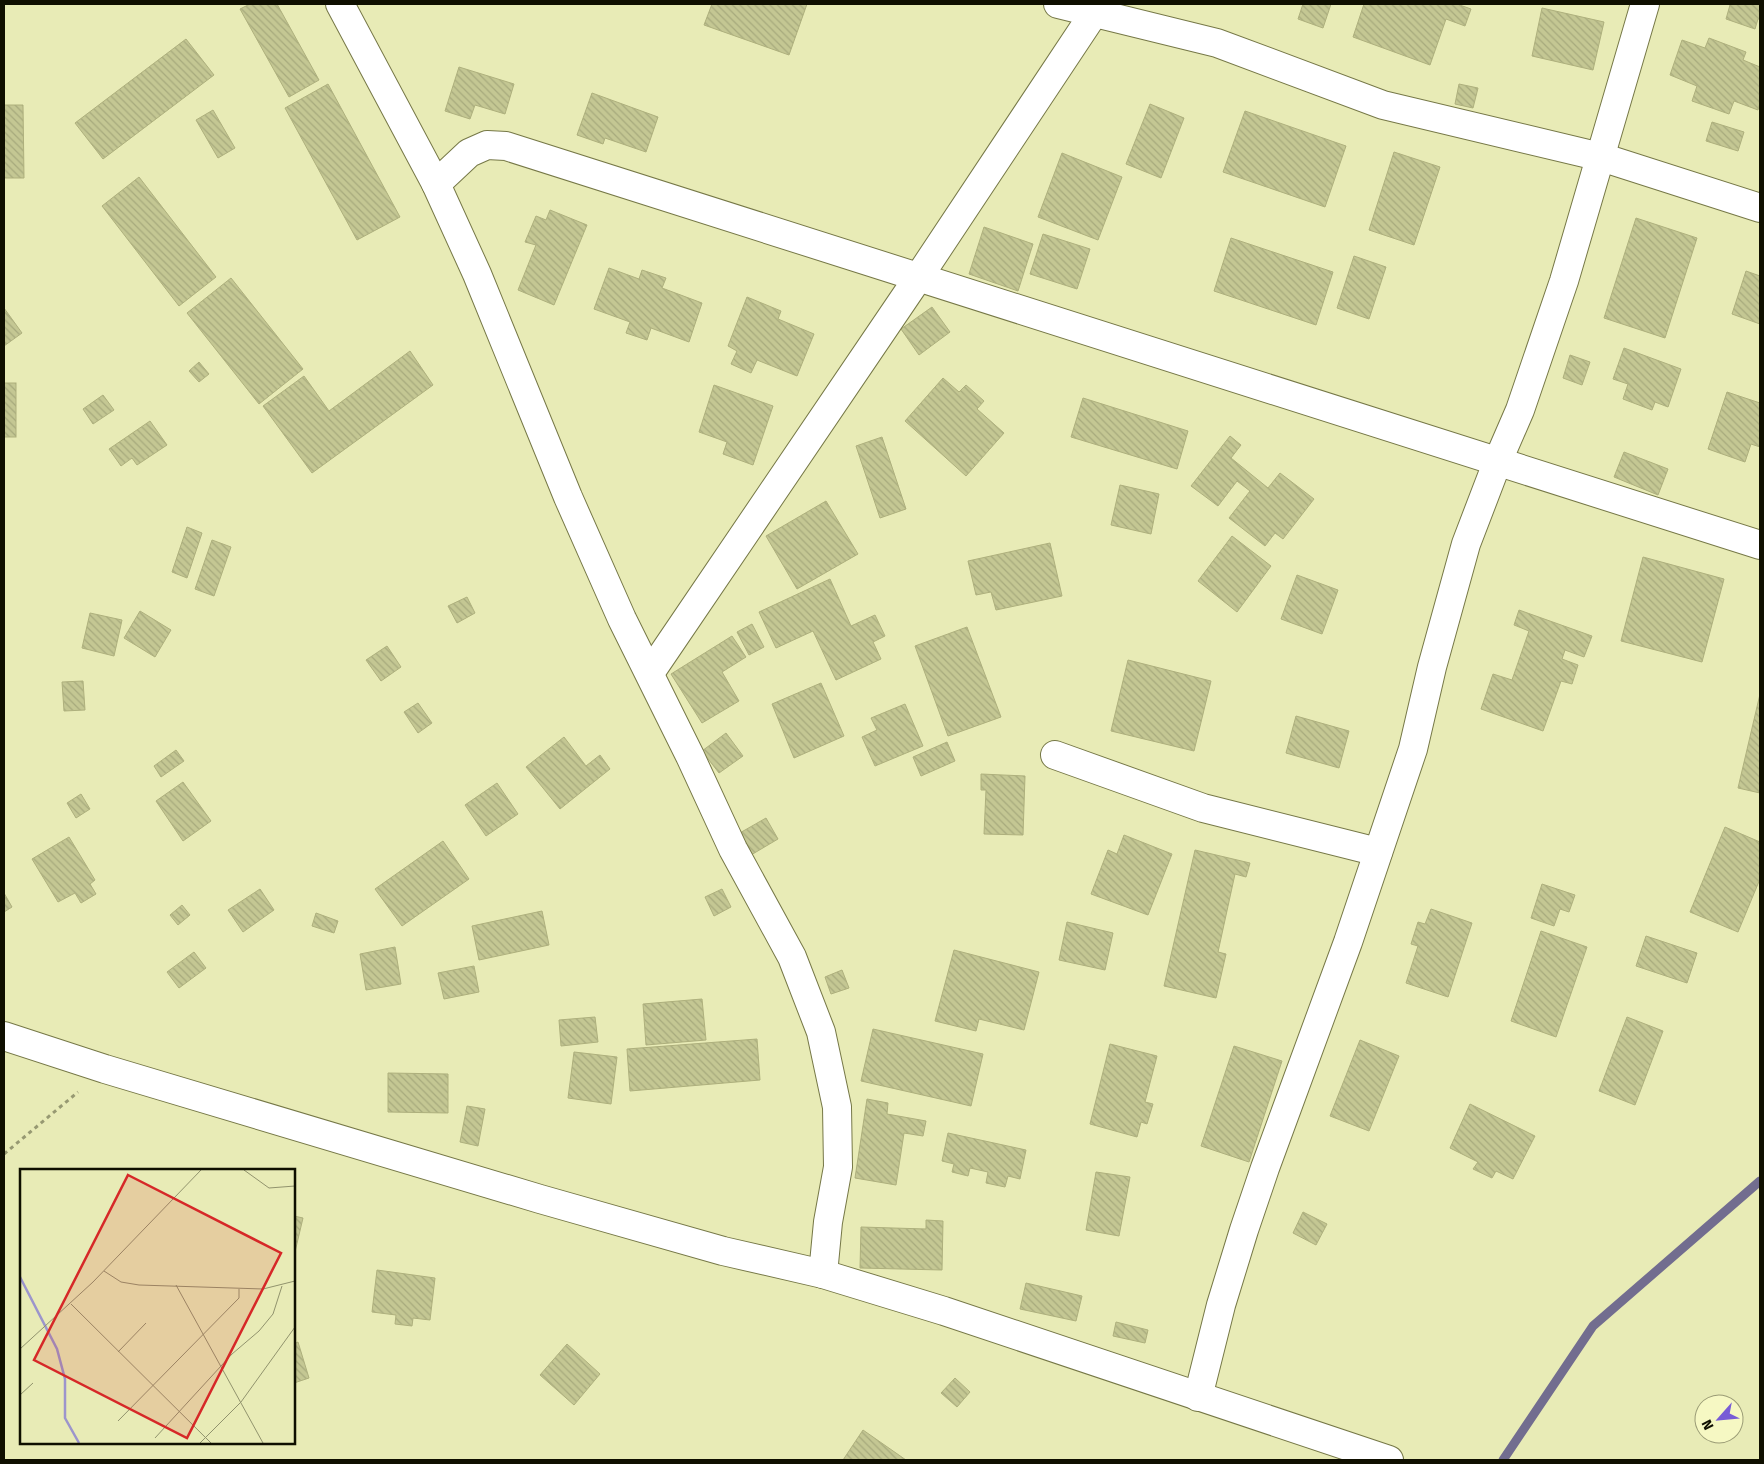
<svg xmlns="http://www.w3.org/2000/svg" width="1764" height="1464" font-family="'Fira Sans',sans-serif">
<defs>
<pattern id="building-back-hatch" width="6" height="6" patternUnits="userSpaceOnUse" patternTransform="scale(1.25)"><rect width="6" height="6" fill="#c4c793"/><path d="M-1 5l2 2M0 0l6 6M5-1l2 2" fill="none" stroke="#a7aa7d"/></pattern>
</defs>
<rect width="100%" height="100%" fill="#e8ebb6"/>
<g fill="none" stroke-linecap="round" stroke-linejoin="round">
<path stroke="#726d8f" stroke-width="9" d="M1503,1460L1593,1326L1760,1181"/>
</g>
<g fill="url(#building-back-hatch)" stroke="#aeb07d">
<path d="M250,4H277L319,80L289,97L240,9Z"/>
<path d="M712,4H807L789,55L704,25Z"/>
<path d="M1303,4H1331L1323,28L1298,19Z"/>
<path d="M1364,4H1457L1471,9L1465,26L1446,19L1430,65L1353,37Z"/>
<path d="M1727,4H1760V19H1758L1755,29L1726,19L1730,5Z"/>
<path d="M1542,8L1604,22L1593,70L1532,56Z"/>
<path d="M1709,38L1746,52L1743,60L1760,67V103L1758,110L1734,101L1729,114L1692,101L1697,86L1670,75L1682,40L1705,48Z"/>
<path d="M186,39L214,75L103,159L75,123Z"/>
<path d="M459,67L514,84L505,114L475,105L470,119L445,111Z"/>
<path d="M328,84L400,217L357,240L285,108Z"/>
<path d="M1459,84L1478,88L1473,108L1455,104Z"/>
<path d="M592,93L658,117L646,152L605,138L603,144L577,135Z"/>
<path d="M1150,104L1184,118L1161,178L1126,164Z"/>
<path d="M4,105H23L24,178H4Z"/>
<path d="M213,110L235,148L218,158L196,120Z"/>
<path d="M1245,111L1346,146L1325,207L1223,172Z"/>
<path d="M1712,122L1744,132L1738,151L1706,141Z"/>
<path d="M1394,152L1440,167L1414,245L1369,230Z"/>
<path d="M1062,153L1122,177L1098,240L1038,217Z"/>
<path d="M139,177L216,277L179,306L102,206Z"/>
<path d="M550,210L587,225L554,305L518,290L536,245L525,242L536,216L546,220Z"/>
<path d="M1636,218L1697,238L1665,338L1604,318Z"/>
<path d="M984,227L1033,244L1018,291L969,274Z"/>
<path d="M1043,234L1090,249L1077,289L1030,274Z"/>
<path d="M1231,238L1333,272L1316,325L1214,291Z"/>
<path d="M1354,256L1386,267L1369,319L1337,308Z"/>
<path d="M609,268L639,279L642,270L666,278L662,288L702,303L689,342L651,328L647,340L626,333L630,322L594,309Z"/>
<path d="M1746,271L1760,276V324L1732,314Z"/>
<path d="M231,278L303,369L259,404L187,313Z"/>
<path d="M747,297L781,311L778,319L814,334L797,376L757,360L751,373L731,364L737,351L728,346Z"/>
<path d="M932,307L950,332L919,355L901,329Z"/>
<path d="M4,308L22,333L4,346Z"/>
<path d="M1624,348L1681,369L1668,407L1655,402L1652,410L1623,399L1628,384L1613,379Z"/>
<path d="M410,351L433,385L312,473L263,406L304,376L329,411Z"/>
<path d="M1570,355L1590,362L1582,385L1563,378Z"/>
<path d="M199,362L209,374L199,382L189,371Z"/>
<path d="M943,378L959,392L966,385L984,401L977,409L1004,433L966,476L905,421Z"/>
<rect x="4" y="383" width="12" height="54"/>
<path d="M714,385L773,406L753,465L723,454L727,442L699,432Z"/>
<path d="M1727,392L1760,403V447L1751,444L1745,462L1708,449Z"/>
<path d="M103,395L114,410L93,424L83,409Z"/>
<path d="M1083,398L1188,431L1177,469L1071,437Z"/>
<path d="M150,421L167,445L137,465L132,458L121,466L109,449Z"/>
<path d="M1230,436L1241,445L1231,458L1268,488L1280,473L1314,499L1283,539L1275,533L1265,546L1229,518L1250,491L1237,481L1218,506L1191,486Z"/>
<path d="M882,437L906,509L880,518L856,446Z"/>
<path d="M1624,452L1668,469L1658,495L1614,477Z"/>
<path d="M1120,485L1159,494L1151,534L1111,525Z"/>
<path d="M826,501L858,554L797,589L766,536Z"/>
<path d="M187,527L202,533L187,578L172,572Z"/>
<path d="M1232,536L1271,566L1237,612L1198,581Z"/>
<path d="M212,540L231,547L214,596L195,589Z"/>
<path d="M1050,543L1062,596L996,610L991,592L976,595L968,561Z"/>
<path d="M1643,557L1724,579L1702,662L1621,641Z"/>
<path d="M1297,575L1338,590L1322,634L1281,619Z"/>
<path d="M830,579L851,626L875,615L885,636L873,642L881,659L836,680L813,631L776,648L759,612Z"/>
<path d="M467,597L475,613L457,623L448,606Z"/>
<path d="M1519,610L1592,636L1584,657L1565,650L1562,659L1578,665L1572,684L1561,681L1543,731L1481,709L1493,674L1512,680L1529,631L1514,625Z"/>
<path d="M140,611L171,630L155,657L124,638Z"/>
<path d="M90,613L122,620L114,656L82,648Z"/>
<path d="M752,624L764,647L749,655L737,632Z"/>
<path d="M967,627L1001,717L948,736L915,646Z"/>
<path d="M732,636L746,657L722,672L739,701L702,723L671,674Z"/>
<path d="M387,646L401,667L381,681L366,660Z"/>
<path d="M1128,660L1211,681L1194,751L1111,731Z"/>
<path d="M83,681L85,710L64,711L62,682Z"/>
<path d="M821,683L844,736L794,758L772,704Z"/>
<path d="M1760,694V793L1738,788Z"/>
<path d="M418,703L432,723L418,733L404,712Z"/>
<path d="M905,704L923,746L875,766L862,737L877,730L871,718Z"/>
<path d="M1296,716L1349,731L1339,768L1286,753Z"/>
<path d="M726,733L743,756L719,773L702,751Z"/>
<path d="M564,737L586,766L600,755L610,769L560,809L526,767Z"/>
<path d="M947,742L955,761L921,776L913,757Z"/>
<path d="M176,750L184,761L161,777L154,766Z"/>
<path d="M981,774L1025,776L1023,835L984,834L986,790H981Z"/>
<path d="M183,782L211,821L183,841L156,801Z"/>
<path d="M497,783L518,814L486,836L465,805Z"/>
<path d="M81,794L90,809L76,818L67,803Z"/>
<path d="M766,818L778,839L751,855L738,834Z"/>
<path d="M1725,827L1760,842V879L1738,932L1690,912Z"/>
<path d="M1124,835L1172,854L1148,915L1091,894L1108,850L1117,854Z"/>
<path d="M69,837L95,880L90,884L96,894L81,903L75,893L58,902L32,859Z"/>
<path d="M443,841L469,879L402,926L375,889Z"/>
<path d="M1195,850L1250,863L1246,877L1235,874L1218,952L1226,954L1216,998L1164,986Z"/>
<path d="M1542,884L1575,895L1569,912L1560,909L1554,926L1531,918Z"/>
<path d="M260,889L274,910L243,932L228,910Z"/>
<path d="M722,889L731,907L714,916L705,897Z"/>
<path d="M4,893L12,907L4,912Z"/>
<path d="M182,905L190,915L178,925L170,915Z"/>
<path d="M1431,909L1472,923L1448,997L1406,983L1418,946L1411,944L1418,922L1425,924Z"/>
<path d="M542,911L549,945L479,960L472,926Z"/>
<path d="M316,913L338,921L334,933L312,926Z"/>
<path d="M1067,922L1113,933L1105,970L1059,960Z"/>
<path d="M1541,931L1587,947L1556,1037L1511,1021Z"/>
<path d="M1646,936L1697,953L1687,983L1636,966Z"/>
<path d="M395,947L401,984L366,990L360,954Z"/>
<path d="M954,950L1039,972L1024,1030L979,1019L976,1031L935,1021Z"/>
<path d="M194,952L206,968L179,988L167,972Z"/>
<path d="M474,966L479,992L444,999L438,973Z"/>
<path d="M842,970L849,988L831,994L825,977Z"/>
<path d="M702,999L706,1040L646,1045L643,1004Z"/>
<path d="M595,1017L598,1042L561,1046L559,1020Z"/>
<path d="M1627,1017L1663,1031L1635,1105L1599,1091Z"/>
<path d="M873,1029L983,1054L971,1106L861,1081Z"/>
<path d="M757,1039L760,1080L630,1091L627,1049Z"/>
<path d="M1360,1040L1399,1056L1369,1131L1330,1116Z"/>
<path d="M1110,1044L1157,1056L1145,1102L1153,1104L1147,1124L1141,1122L1137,1137L1090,1124Z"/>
<path d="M1234,1046L1282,1061L1249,1162L1201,1146Z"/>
<path d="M574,1052L617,1057L611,1104L568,1098Z"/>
<path d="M388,1073L448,1074V1113L388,1112Z"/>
<path d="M867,1099L888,1103L887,1114L926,1121L923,1136L904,1133L896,1185L855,1178Z"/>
<path d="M1470,1104L1535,1136L1513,1179L1496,1171L1492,1178L1473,1169L1478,1162L1450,1148Z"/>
<path d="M467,1106L485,1109L478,1146L460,1142Z"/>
<path d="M948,1133L1026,1150L1020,1179L1008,1176L1005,1187L986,1183L988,1172L970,1168L968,1176L952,1172L954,1164L942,1161Z"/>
<path d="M1096,1172L1130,1177L1119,1236L1086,1230Z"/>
<path d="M1303,1212L1327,1224L1316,1245L1293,1233Z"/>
<path d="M294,1216L303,1218L294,1256Z"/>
<path d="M926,1220L943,1221L942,1270L860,1268L861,1227L926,1229Z"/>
<path d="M377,1270L435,1278L430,1320L413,1318L412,1326L395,1324L396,1315L372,1312Z"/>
<path d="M1026,1283L1082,1296L1076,1321L1020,1309Z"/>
<path d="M1116,1322L1148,1330L1145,1343L1113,1336Z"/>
<path d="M298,1342L309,1378L294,1383V1344Z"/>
<path d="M567,1344L600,1374L574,1405L540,1375Z"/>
<path d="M955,1378L970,1392L957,1407L941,1393Z"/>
<path d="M863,1430L906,1460H843Z"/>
</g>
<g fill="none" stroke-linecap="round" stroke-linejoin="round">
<defs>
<g id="minor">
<path d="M340,4L436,184L477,274L568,497L622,619L690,756L733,849L792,957L821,1032L837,1107L838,1167L828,1222L823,1274"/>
<path d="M1058,4L1217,43L1383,105L1601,157L1760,208"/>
<path d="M436,184L469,153L487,145L506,146L1760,545"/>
<path d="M650,673L918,278L1100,4"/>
<path d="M1055,755L1203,808L1378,852"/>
<path d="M4,1036L105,1069L540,1199L723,1251L823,1274L944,1311L1389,1460"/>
<path d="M1198,1397L1221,1305L1244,1230L1265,1168L1348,942L1413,749L1432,667L1466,544L1497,463L1520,410L1564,281L1645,4"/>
</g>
</defs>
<use href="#minor" stroke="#767847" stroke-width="30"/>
<path stroke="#979972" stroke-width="3" stroke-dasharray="4 4" stroke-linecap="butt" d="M4,1154L78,1092"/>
<use href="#minor" stroke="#fff" stroke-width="28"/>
</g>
<g transform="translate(20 1169)">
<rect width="275" height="275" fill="#e8ebb6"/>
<path fill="none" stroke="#9c95cc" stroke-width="2.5" d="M0,108L37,180L45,210V249L59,274"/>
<path fill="none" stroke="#91936d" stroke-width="1" d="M224,1L249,19L275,17M84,102L101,113L119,116L243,120L275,112M156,116L243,274M51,135L191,274M0,180L73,113L181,1M98,183L126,154M0,226L13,214M98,252L219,129V120M135,269L212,185L239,162L253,145L262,117M180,274L221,233L275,158"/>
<path fill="#d62828" fill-opacity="0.15" stroke="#d62828" stroke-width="2.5" d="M108,6L261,84L167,269L14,191Z"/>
<rect width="275" height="275" fill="none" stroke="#0f0f00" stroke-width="2.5"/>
</g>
<rect width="1764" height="1464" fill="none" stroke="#0f0f00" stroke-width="10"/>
<g transform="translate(1719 1419) rotate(243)"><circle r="24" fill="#f6f8c3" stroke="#9a9b75"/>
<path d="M0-4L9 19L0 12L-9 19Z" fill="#785cd6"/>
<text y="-8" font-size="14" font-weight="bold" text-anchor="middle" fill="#0f0f00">N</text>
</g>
</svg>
